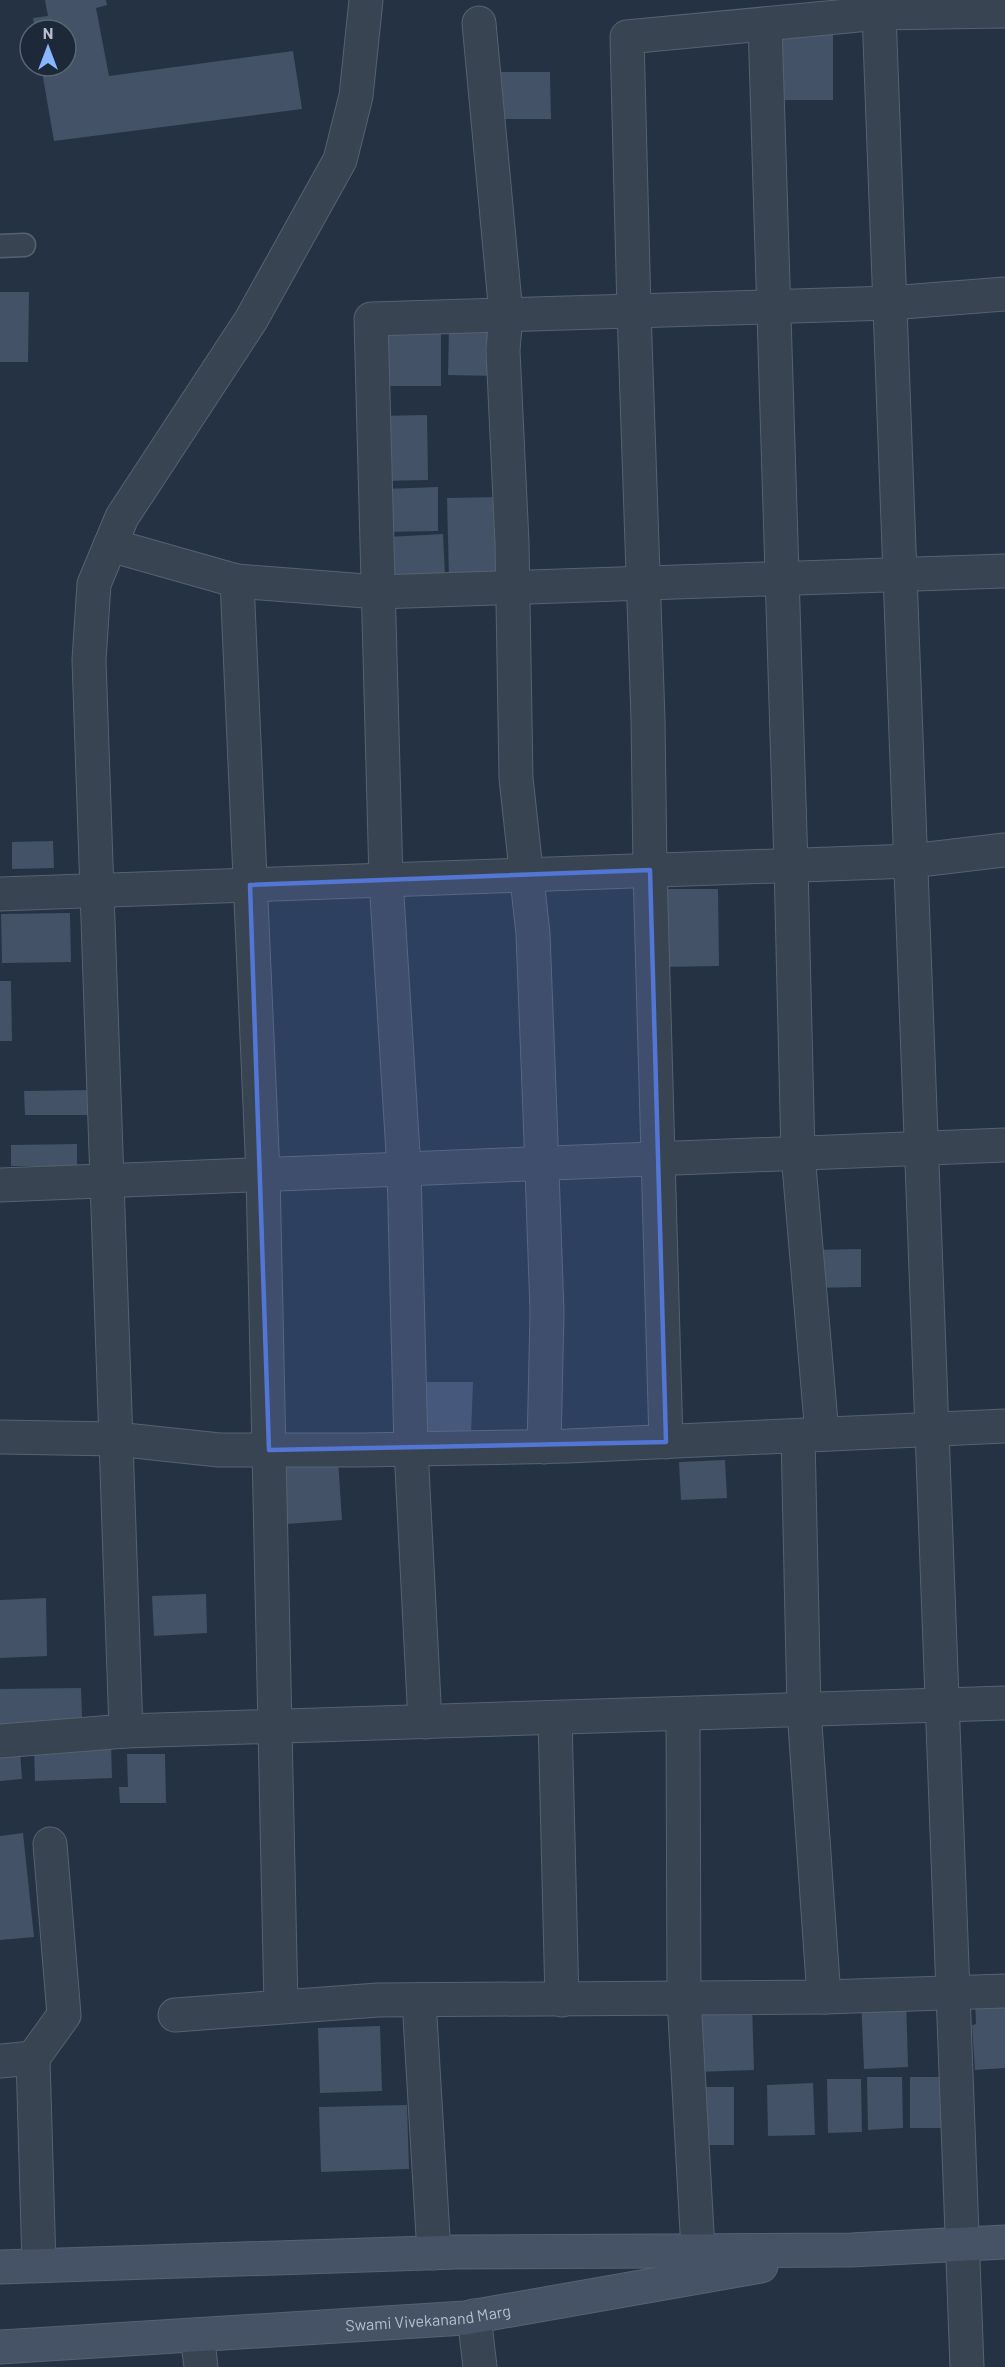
<svg xmlns="http://www.w3.org/2000/svg" width="1005" height="2367" font-family="Barlow,sans-serif">
<rect width="100%" height="100%" fill="#243244"/>
<g fill="#435267">
<path d="M45,0H106L107,5L96,8L109,76L293,51L302,109L54,141L41,66H66V30H35L33,18L48,16Z"/>
<path d="M833,34V100H779L778,35Z"/>
<path d="M495,72H550L551,119H495Z"/>
<path d="M0,292H29L28,362H0Z"/>
<rect x="386" y="327" width="55" height="59"/>
<path d="M449,328L498,329L497,376L448,375Z"/>
<path d="M427,415L428,480L380,481L378,416Z"/>
<path d="M438,487V531L384,532L383,489Z"/>
<path d="M500,497L502,577L449,579L447,498Z"/>
<path d="M443,534L445,575L388,577L387,537Z"/>
<path d="M53,841L54,868L12,869V842Z"/>
<path d="M660,889H718L719,966L661,967Z"/>
<path d="M70,913L71,962L2,963L1,914Z"/>
<path d="M0,981H11L12,1041H0Z"/>
<path d="M94,1090V1115H25L24,1091Z"/>
<path d="M77,1144V1166H11V1145Z"/>
<path d="M861,1249V1287L811,1288L809,1250Z"/>
<path d="M421,1382H473L471,1435L419,1434Z"/>
<path d="M338,1460L342,1520L287,1524L283,1464Z"/>
<path d="M725,1460L727,1498L681,1500L679,1462Z"/>
<path d="M206,1594L207,1633L154,1636L152,1596Z"/>
<path d="M46,1598L47,1656L0,1658V1600Z"/>
<path d="M81,1688L82,1717L0,1732V1689Z"/>
<path d="M111,1743L112,1778L35,1781L34,1747Z"/>
<path d="M20,1750L22,1779L0,1781V1751Z"/>
<path d="M127,1754H165L166,1803H120L119,1787H128Z"/>
<path d="M23,1833L34,1937L0,1940V1836Z"/>
<path d="M906,1997L908,2067L864,2069L861,1998Z"/>
<path d="M1005,1997V2068L975,2070L972,2025L976,2024L975,1999Z"/>
<path d="M752,2004L754,2070L696,2072L694,2006Z"/>
<path d="M380,2026L382,2091L320,2093L318,2028Z"/>
<path d="M867,2077H902L903,2128L868,2130Z"/>
<rect x="910" y="2077" width="33" height="51"/>
<path d="M827,2079H861L862,2132L828,2133Z"/>
<path d="M813,2083L815,2135L768,2136L767,2085Z"/>
<rect x="701" y="2087" width="33" height="58"/>
<path d="M407,2105L409,2169L321,2172L319,2107Z"/>
</g>
<g fill="none" stroke-linecap="round" stroke-linejoin="round">
<defs>
<path id="lane" d="M0,246L24,245"/>
<g id="street">
<path d="M366,0L356,96L340,160L251,320L122,517L94,584L89,660L126,1731L1005,1703"/>
<path d="M879,13L967,2367"/>
<path d="M479,23L506,314L503,350L512,542L516,778L533,934L540,1114L547,1312L544,1447"/>
<path d="M765,24L791,865L798,1154L822,1434"/>
<path d="M110,545L237,581L378,592L1005,571"/>
<path d="M237,581L263,1174L281,2006"/>
<path d="M0,894L911,861L1005,850"/>
<path d="M0,1185L1005,1145"/>
<path d="M798,1436L804,1710L824,1997"/>
<path d="M0,1437L116,1439L219,1450H362L568,1446L1005,1426"/>
<path d="M666,1442L650,870L648,719L634,310L627,37L879,13L1005,11"/>
<path d="M683,1714L684,1998L698,2250"/>
<path d="M555,1718L562,2000"/>
<path d="M425,1722L411,1449L404,1169L386,880L371,319L890,303L1005,294"/>
<path d="M0,1741L126,1731"/>
<path d="M419,2000L434,2253"/>
<path d="M175,2015L378,2000L824,1997L1005,1991"/>
<path d="M33,2058L64,2015L50,1844"/>
<path d="M0,2061L33,2058L39,2265"/>
<path d="M474,2316L480,2367"/>
<path d="M197,2335L201,2367"/>
</g>
<g id="secondary">
<path d="M0,2267L456,2252L851,2250L1005,2242"/>
<path id="s1" d="M0,2347L465,2318L761,2266"/>
</g>
</defs>
<use href="#lane" stroke="#576271" stroke-width="25"/>
<use href="#street" stroke="#576271" stroke-width="35"/>
<use href="#secondary" stroke="#576271" stroke-width="35"/>
<use href="#lane" stroke="#394453" stroke-width="22"/>
<use href="#street" stroke="#394453" stroke-width="33"/>
<use href="#secondary" stroke="#465367" stroke-width="33"/>
</g>
<path fill="#5376d4" fill-opacity="0.2" stroke="#5376d4" stroke-width="4.5" stroke-linejoin="round" d="M650,870L666,1442L269,1450L250,885Z"/>
<g text-anchor="middle" stroke-width="6" stroke-linejoin="round" paint-order="stroke">
<g font-size="16" fill="#b6bfcd" stroke="#1d2939">
<text dy="6" stroke="none"><textPath href="#s1" startOffset="429">Swami Vivekanand Marg</textPath></text>
</g>
</g>
<g transform="translate(48 48)"><circle r="28" fill="#1d2939" stroke="#5a6574" stroke-width="1.5"/>
<path d="M0-4.5L10 22L0 15L-10 22Z" fill="#89b7ff"/>
<text y="-9" font-size="16" font-weight="bold" text-anchor="middle" fill="#b6bfcd">N</text>
</g>
</svg>
